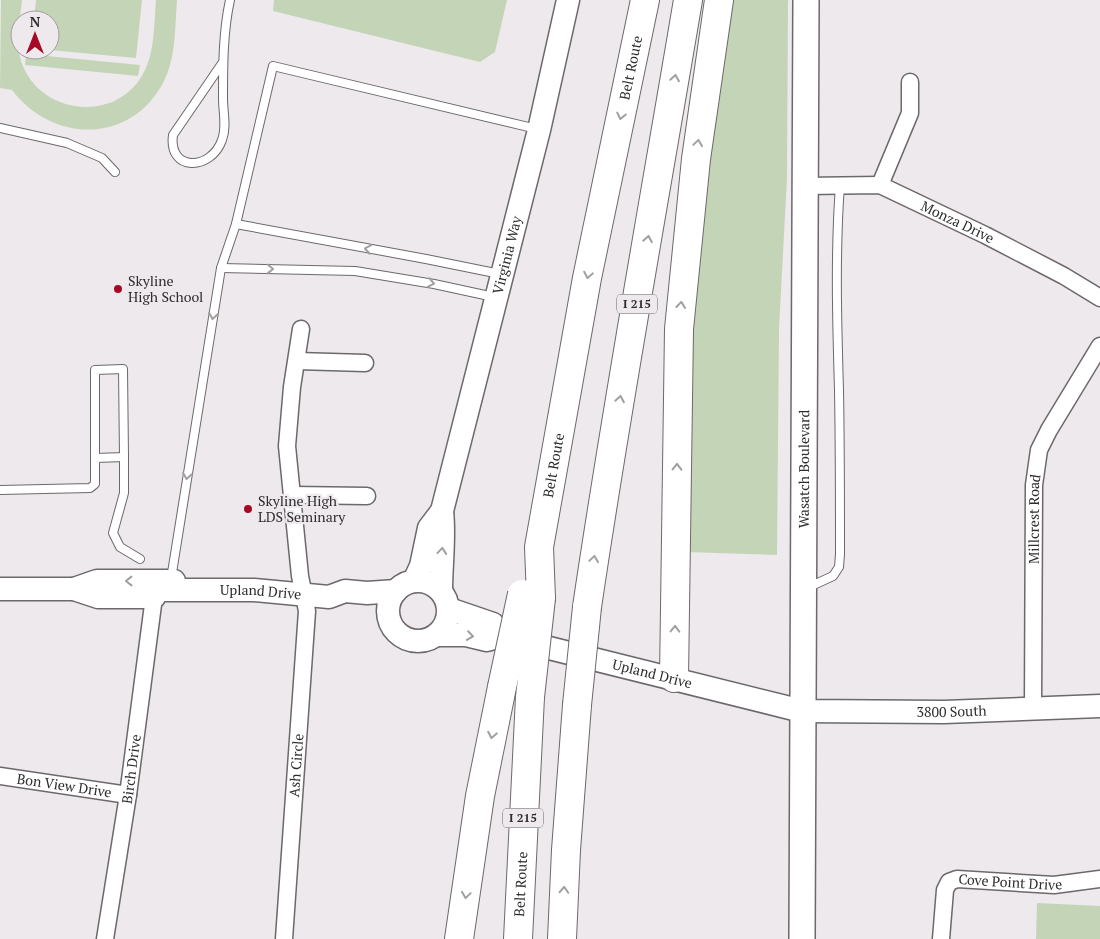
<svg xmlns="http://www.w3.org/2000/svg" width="1100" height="939" font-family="'PT Serif',serif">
<rect width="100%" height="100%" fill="#ede9ed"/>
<g fill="#c4d5b7">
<path d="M1,0H22C20,20 15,41 21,61C39,116 118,124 144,72C155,51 154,23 156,0H177C175,26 176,55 165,79C134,144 54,145 12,90L0,88Z"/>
<path d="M36,0H142L136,58L50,50V20H34Z"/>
<path d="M274,0H507L495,52L480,62L273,11Z"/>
<path d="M731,0H788L787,178L779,329L777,555L685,552L687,331Z"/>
<path d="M26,54L140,65L138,76L25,65Z"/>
<path d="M1037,903L1100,906V939H1036Z"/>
</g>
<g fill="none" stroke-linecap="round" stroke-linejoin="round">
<defs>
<g id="lane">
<path d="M223,62L173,135C168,172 211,171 222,140C227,127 223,112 223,99C223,66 223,32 230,0"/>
<path d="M0,128L67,143L102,158L115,172"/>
<path d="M236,224L426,259L500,274"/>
<path d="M221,268L355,271L434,284L494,297"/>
<path d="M124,457V493L113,533L120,547L140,559"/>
<path d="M0,490L90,488L95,484V370L123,369L124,457L95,458"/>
<path d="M171,579L221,268L236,224L273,66L537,129"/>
<path d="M807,588L833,576L839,567L840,554C840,499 840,445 839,390C837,322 835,253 840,185"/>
</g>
<g id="street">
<path d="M880,185L910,113V82"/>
<path id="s1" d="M805,186L880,185L985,235L1064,276L1100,298"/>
<path d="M297,361L365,363"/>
<path d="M292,495L367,496"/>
<path id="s2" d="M1033,709L1034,485L1039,450L1049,430L1100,346"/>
<path id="s3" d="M0,776L128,795"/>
<path id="s4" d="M105,939L128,795L154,597"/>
<path id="s5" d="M284,939L307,611L300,576L287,446L292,387L301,329"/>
<path id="s6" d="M941,939L945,890L949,882L957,879L1054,885L1100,879"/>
</g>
<g id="secondary">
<path d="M414,581L421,566L429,528L442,511"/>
<circle cx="418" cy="611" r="30"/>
<path d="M0,589H74L97,581H174"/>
<path d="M74,589L98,597H143"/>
<path id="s7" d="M441,591C441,564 445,537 442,511L539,130L568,0"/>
<path id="s8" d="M154,597L156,590H254L329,597L345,591L367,593L396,591"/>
<path d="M449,609L493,624L501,636"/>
<path id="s9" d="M437,635H466L487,640L501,636L802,711L944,712L1100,706"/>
</g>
<g id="primary">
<path id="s10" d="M802,939L806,0"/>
</g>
<g id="highway">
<path id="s11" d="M541,598L539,547L587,278L645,0"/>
<path d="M587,607C617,404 654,202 688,0"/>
<path d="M674,678L679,329L696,159L719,0"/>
<path d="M459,939L480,796L502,687"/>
<path id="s12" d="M518,939L530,697"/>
<path d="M562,939L566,850L577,705"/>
</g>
</defs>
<use href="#lane" stroke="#6c686c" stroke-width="10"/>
<use href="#street" stroke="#6c686c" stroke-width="19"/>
<use href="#secondary" stroke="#6c686c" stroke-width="25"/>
<use href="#primary" stroke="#6c686c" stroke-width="28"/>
<use href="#highway" stroke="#6c686c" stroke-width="30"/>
<use href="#lane" stroke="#fff" stroke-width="8"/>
<use href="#street" stroke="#fff" stroke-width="16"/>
<use href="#secondary" stroke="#fff" stroke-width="22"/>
<use href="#primary" stroke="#fff" stroke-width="25"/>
<use href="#highway" stroke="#fff" stroke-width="28"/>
<defs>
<g id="highway-bridge">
<path d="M502,687L522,594"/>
<path d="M530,697L541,598"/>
<path d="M577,705L587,607"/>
</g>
</defs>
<use href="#highway-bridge" stroke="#6c686c" stroke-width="30" stroke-linecap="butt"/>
<use href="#highway-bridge" stroke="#fff" stroke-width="28"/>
</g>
<defs><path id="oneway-chevron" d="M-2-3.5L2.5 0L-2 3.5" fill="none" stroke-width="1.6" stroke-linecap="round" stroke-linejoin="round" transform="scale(1.25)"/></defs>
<g stroke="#a1a0a1">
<use href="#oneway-chevron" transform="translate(675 78) rotate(-81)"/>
<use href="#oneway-chevron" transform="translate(621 116) rotate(102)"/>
<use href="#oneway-chevron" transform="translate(698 143) rotate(-82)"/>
<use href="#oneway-chevron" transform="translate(648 239) rotate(-80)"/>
<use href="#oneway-chevron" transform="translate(368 249) rotate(-170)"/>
<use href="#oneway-chevron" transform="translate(270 269) rotate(1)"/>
<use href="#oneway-chevron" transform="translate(588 275) rotate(101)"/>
<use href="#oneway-chevron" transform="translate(431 283) rotate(11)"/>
<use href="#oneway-chevron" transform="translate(681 305) rotate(-84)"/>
<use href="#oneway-chevron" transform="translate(213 316) rotate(99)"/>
<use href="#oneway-chevron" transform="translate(620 399) rotate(-80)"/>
<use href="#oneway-chevron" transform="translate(677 467) rotate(-89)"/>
<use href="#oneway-chevron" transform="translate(187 476) rotate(99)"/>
<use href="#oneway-chevron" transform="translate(442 551) rotate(-85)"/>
<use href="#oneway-chevron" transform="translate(594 559) rotate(-82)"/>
<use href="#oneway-chevron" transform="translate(129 581) rotate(180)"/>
<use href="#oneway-chevron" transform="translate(675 629) rotate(-89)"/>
<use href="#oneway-chevron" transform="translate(470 636) rotate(8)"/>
<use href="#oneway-chevron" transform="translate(492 735) rotate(101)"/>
<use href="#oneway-chevron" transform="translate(564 890) rotate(-87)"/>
<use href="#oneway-chevron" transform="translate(466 895) rotate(98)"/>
</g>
<g fill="#a50925" stroke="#ede9ed" stroke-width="2">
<circle cx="118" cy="289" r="5"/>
<circle cx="248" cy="509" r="5"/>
</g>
<g text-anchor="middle" stroke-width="4.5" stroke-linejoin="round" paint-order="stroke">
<g fill="#ede9ed" stroke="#676567" stroke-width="1">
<rect x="617" y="294.5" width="40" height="19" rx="4"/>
<rect x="503" y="808.5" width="40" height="19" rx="4"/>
</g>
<g font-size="12" font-weight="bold" fill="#2e2c2e">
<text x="637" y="308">I 215</text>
<text x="523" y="822">I 215</text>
</g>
<g font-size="14" fill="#2e2c2e" stroke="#ede9ed">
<text dy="5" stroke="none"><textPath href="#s11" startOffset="539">Belt Route</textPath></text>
<text dy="5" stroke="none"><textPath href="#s1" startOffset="161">Monza Drive</textPath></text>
<text dy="5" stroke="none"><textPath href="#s7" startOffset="344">Virginia Way</textPath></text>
<text dy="5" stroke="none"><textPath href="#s11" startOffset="134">Belt Route</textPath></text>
<text dy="5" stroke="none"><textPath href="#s10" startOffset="470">Wasatch Boulevard</textPath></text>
<text dy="5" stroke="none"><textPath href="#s2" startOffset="190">Millcrest Road</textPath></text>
<text dy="5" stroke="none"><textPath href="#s8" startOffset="112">Upland Drive</textPath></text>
<text dy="5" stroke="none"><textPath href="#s9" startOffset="221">Upland Drive</textPath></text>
<text dy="5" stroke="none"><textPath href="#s9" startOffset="525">3800 South</textPath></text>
<text dy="5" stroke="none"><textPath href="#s5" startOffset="174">Ash Circle</textPath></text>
<text dy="5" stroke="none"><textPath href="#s4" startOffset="172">Birch Drive</textPath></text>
<text dy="5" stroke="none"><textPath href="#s3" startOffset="65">Bon View Drive</textPath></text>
<text dy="5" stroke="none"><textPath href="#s6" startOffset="120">Cove Point Drive</textPath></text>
<text dy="5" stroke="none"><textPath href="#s12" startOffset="55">Belt Route</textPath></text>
</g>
<g font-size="14" fill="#2e2c2e" stroke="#ede9ed" text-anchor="start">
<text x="128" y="286">Skyline<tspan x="128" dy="16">High School</tspan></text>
<text x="258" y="506">Skyline High<tspan x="258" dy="16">LDS Seminary</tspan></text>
</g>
</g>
<g transform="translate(35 35)"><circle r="24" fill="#ede9ed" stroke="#a19da1"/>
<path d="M0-4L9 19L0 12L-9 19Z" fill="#a50925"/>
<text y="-8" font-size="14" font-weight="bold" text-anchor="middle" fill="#2e2c2e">N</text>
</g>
</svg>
